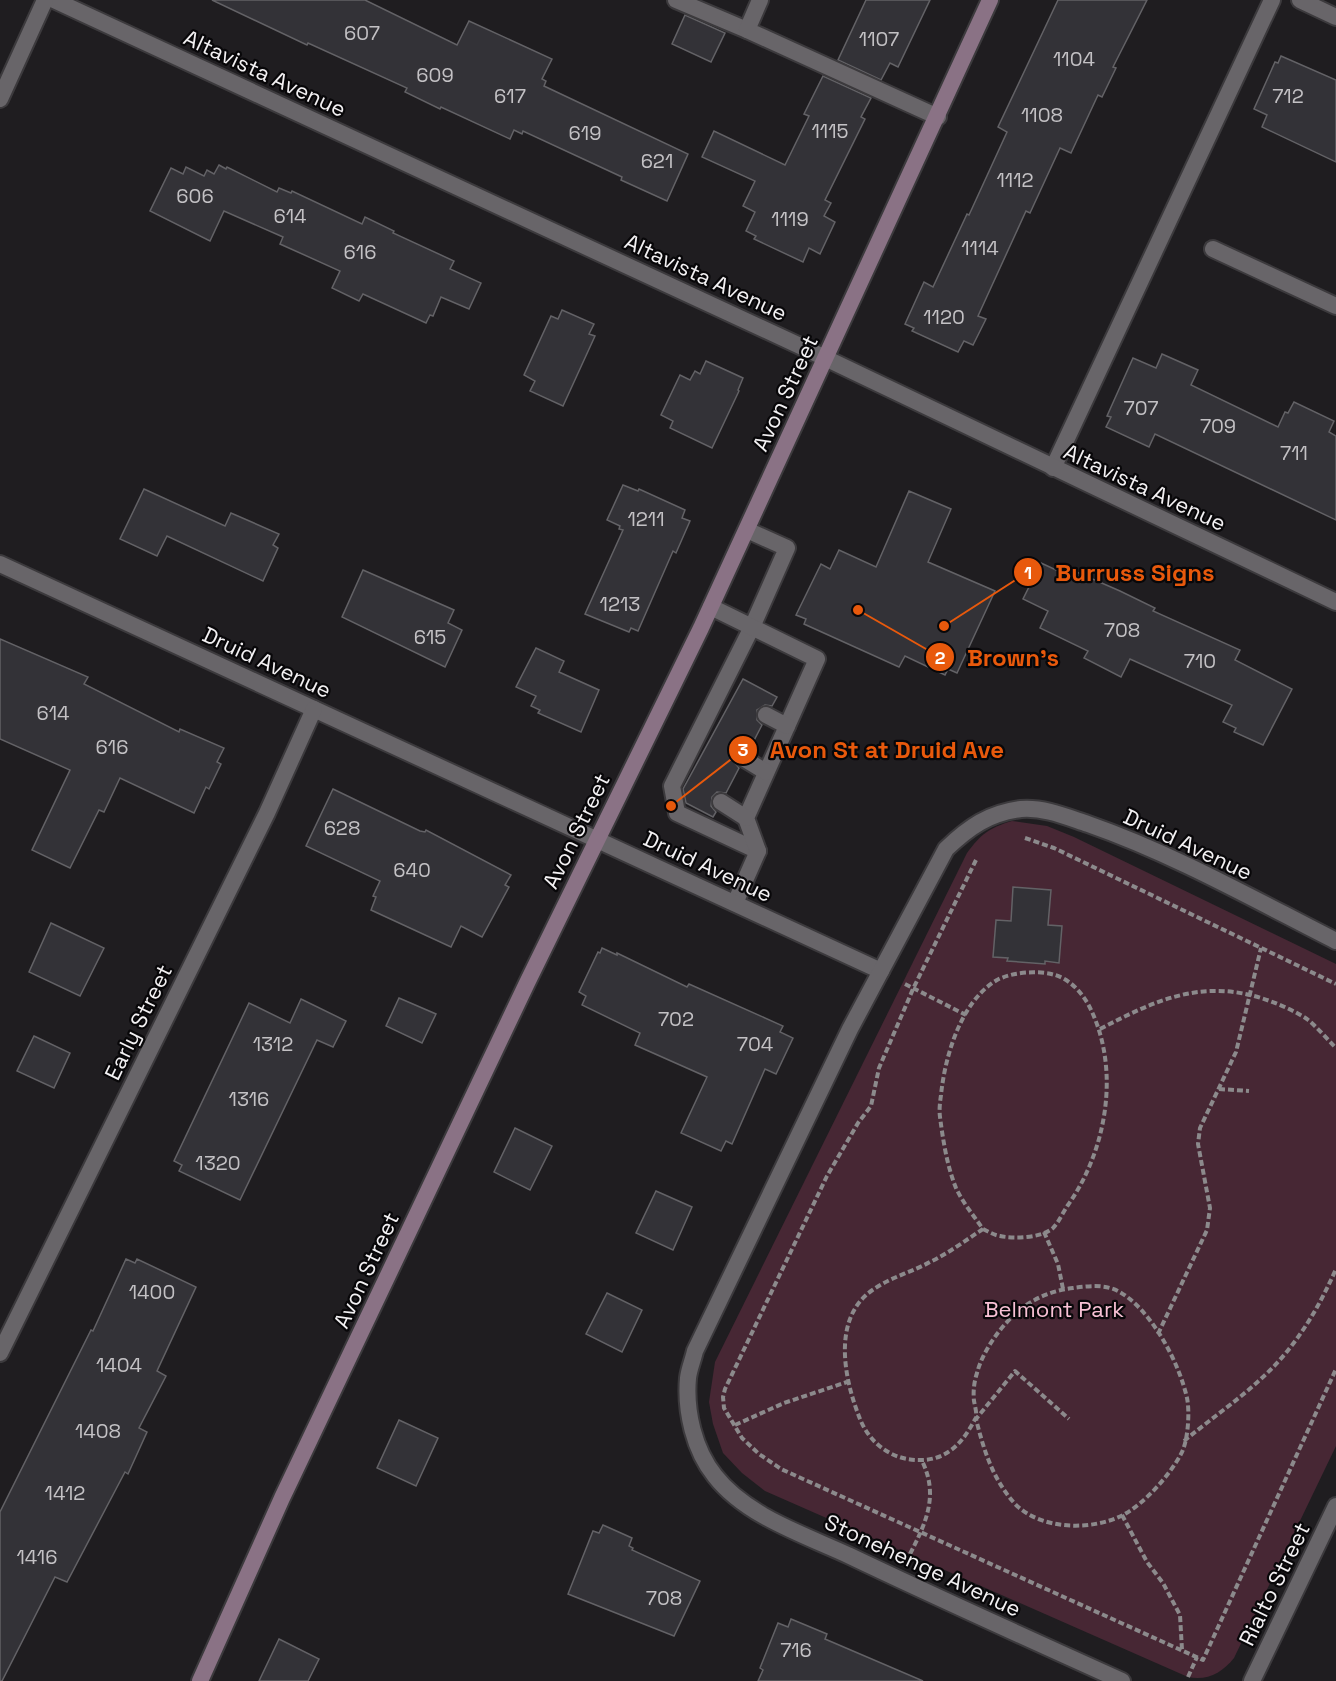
<svg xmlns="http://www.w3.org/2000/svg" width="1336" height="1681" font-family="'Space Grotesk',sans-serif">
<rect width="100%" height="100%" fill="#1f1d20"/>
<path fill="#472734" d="M1012,821L1047,826L1074,837L1336,964V1446L1234,1658C1222,1673 1207,1681 1188,1677L765,1491L742,1473L723,1453L713,1424L709,1402L715,1362L967,853C981,834 989,828 1012,821Z"/>
<g fill="#333237" stroke="#636266" stroke-width="1.5">
<path d="M212,0H365L457,45L469,21L552,59L542,79L546,81L544,86L688,154L667,201L621,180L622,177L523,131L522,134L514,130L510,139L441,107L440,109L405,92L407,88L308,43L307,45Z"/>
<path d="M866,0H930L898,67L890,63L881,80L838,60Z"/>
<path d="M1058,0H1147L1113,67L1116,68L1102,97L1098,95L1071,153L1060,148L1030,213L1026,211L978,316L986,319L973,345L964,341L958,352L912,331L914,328L905,324L924,282L933,287L967,214L969,215L1007,132L998,127Z"/>
<path d="M685,15L725,33L711,62L672,44Z"/>
<path d="M1281,56L1336,80V162L1262,127L1267,115L1254,109L1275,62L1278,63Z"/>
<path d="M823,76L871,98L861,117L865,119L825,200L831,203L824,216L835,222L820,254L809,248L803,262L754,239L756,236L746,231L755,212L743,206L755,181L702,157L714,131L785,165L809,116L804,114Z"/>
<path d="M219,165L226,169L227,167L277,192L279,188L291,193L292,191L362,224L365,217L394,231L393,233L454,261L450,269L481,283L469,309L441,297L433,316L430,315L426,323L363,294L359,301L332,288L340,271L280,244L283,237L224,211L210,241L150,211L171,168L183,174L186,167L204,176L207,170L214,174Z"/>
<path d="M562,310L594,324L589,334L595,336L563,406L530,391L535,381L524,375L551,316L558,319Z"/>
<path d="M1162,354L1198,370L1191,385L1278,427L1285,412L1288,413L1294,402L1334,421L1329,432L1336,436V520L1155,434L1149,447L1106,427L1111,417L1107,416L1133,358L1156,368Z"/>
<path d="M706,361L743,378L738,390L739,391L712,448L670,428L673,421L661,415L680,375L690,380L695,371L700,374Z"/>
<path d="M623,485L638,491L639,489L685,510L682,518L690,521L676,553L673,551L638,631L631,628L629,632L585,614L623,530L619,529L620,526L607,520Z"/>
<path d="M144,489L225,526L231,513L279,534L273,545L278,548L263,581L167,536L157,556L120,539Z"/>
<path d="M909,491L951,509L928,562L995,591L957,673L948,669L945,675L905,656L899,667L804,624L806,619L796,615L821,564L830,569L839,550L876,567Z"/>
<path d="M1041,563L1069,576L1072,570L1120,591L1155,608L1153,611L1240,650L1235,660L1292,689L1263,745L1234,732L1236,728L1223,722L1232,705L1130,659L1121,677L1084,658L1088,651L1040,628L1048,611L1023,599Z"/>
<path d="M363,570L454,610L448,623L462,630L445,667L342,617Z"/>
<path d="M0,639L88,677L84,684L179,732L180,729L224,748L217,762L221,764L209,789L206,787L194,813L120,778L104,812L99,810L70,868L32,850L70,770L0,739Z"/>
<path d="M536,648L564,661L559,672L599,690L581,732L538,713L540,710L531,706L536,696L516,687Z"/>
<path d="M743,679L777,697L772,706L765,705L757,710V720L762,725L749,750L743,748L734,753V762L739,768L726,793L717,792L712,797L711,806L716,812L713,817L686,803L683,789Z"/>
<path d="M333,789L420,831L425,832L426,830L511,875L505,885L509,887L482,937L461,926L451,947L371,910L376,897L373,896L380,881L306,846Z"/>
<path d="M1013,887L1051,890L1048,925L1062,926L1059,963L1045,961V964L1007,961L1008,958L993,957L996,920L1011,921Z"/>
<path d="M51,923L104,948L80,996L29,972Z"/>
<path d="M602,948L617,955V953L687,987L689,984L783,1026L780,1032L793,1038L776,1074L765,1069L732,1144L726,1141L721,1151L681,1133L707,1077L635,1045L640,1033L582,1005L586,996L579,992L598,952L600,953Z"/>
<path d="M399,998L436,1014L422,1043L386,1026Z"/>
<path d="M301,999L346,1021L333,1047L317,1040L240,1200L179,1171L182,1165L174,1161L249,1003L290,1023Z"/>
<path d="M34,1036L70,1053L54,1088L17,1071Z"/>
<path d="M515,1128L552,1146L530,1190L494,1172Z"/>
<path d="M656,1191L692,1207L673,1250L636,1233Z"/>
<path d="M126,1259L135,1263L137,1259L196,1287L157,1371L166,1376L139,1428L147,1432L128,1474L125,1472L67,1582L55,1577L2,1681H0V1512L91,1330L93,1331Z"/>
<path d="M607,1293L642,1310L622,1352L586,1334Z"/>
<path d="M399,1420L438,1438L416,1486L377,1468Z"/>
<path d="M603,1525L632,1538L629,1546L633,1548L632,1550L700,1581L674,1636L568,1594L593,1531L599,1533Z"/>
<path d="M791,1619L827,1634L825,1639L923,1681H758L763,1670L760,1668L778,1623L788,1627Z"/>
<path d="M279,1639L319,1659L308,1681H259Z"/>
</g>
<g fill="none" stroke-linecap="round" stroke-linejoin="round">
<defs>
<g id="service">
<path d="M676,0L747,30"/>
<path d="M760,0L747,30L938,117"/>
<path d="M1213,249L1336,306"/>
<path d="M1053,468L1272,0"/>
<path d="M747,530L787,548L752,627L672,786L677,813L758,851"/>
<path d="M711,607L817,659L746,818L758,851L735,903"/>
<path d="M766,715L787,726"/>
<path d="M743,758L766,772"/>
<path d="M721,802L746,818"/>
</g>
<g id="minor">
<path d="M54,0L798,345L1336,602"/>
<path d="M0,99L45,0"/>
<path d="M0,564L881,971"/>
<path d="M0,1353L267,813L314,709"/>
<path d="M1122,1681C1031,1640 940,1599 850,1556C805,1535 746,1516 715,1476C694,1450 685,1411 688,1378C689,1369 693,1360 695,1351L850,1029L946,849C969,827 989,813 1021,809C1044,807 1067,817 1088,824C1174,854 1255,900 1336,941"/>
<path d="M1252,1681L1336,1506"/>
</g>
<path id="tertiary" d="M1300,0L1336,17"/>
<path id="secondary" d="M200,1681L282,1498L527,983L701,628L990,0"/>
</defs>
<use href="#service" stroke="#3c3a3d" stroke-width="20"/>
<use href="#minor" stroke="#3c3a3d" stroke-width="20"/>
<use href="#tertiary" stroke="#3c3a3d" stroke-width="20"/>
<use href="#secondary" stroke="#3c3a3d" stroke-width="20"/>
<g stroke="#8c8a8c" stroke-width="4" stroke-dasharray="6 3" stroke-linecap="butt">
<path d="M1025,838L1054,848L1336,984"/>
<path d="M976,860L913,989L879,1068L871,1106L858,1123L827,1176L725,1389L723,1397L724,1408L742,1438L759,1454L781,1469L1203,1660L1336,1369"/>
<path d="M905,984L966,1015"/>
<path d="M1100,1029C1154,1001 1200,979 1261,998C1277,1003 1293,1010 1307,1019C1317,1027 1327,1039 1336,1048"/>
<path d="M1219,1089L1249,1091"/>
<path d="M983,1229C989,1232 994,1235 1000,1236C1014,1239 1042,1238 1053,1228C1059,1222 1063,1212 1068,1205C1106,1151 1120,1073 1092,1012C1085,996 1072,980 1055,975C1038,970 1012,972 997,980C961,1001 945,1056 941,1095C940,1102 939,1110 940,1117C943,1140 947,1166 956,1188C963,1203 974,1216 983,1229C966,1240 949,1253 930,1262C912,1272 891,1277 874,1289C831,1317 844,1379 860,1419C870,1444 893,1461 921,1460C943,1460 959,1447 970,1428C971,1427 975,1419 976,1418C977,1414 975,1406 974,1401C973,1392 974,1382 977,1373C983,1350 1002,1324 1021,1309C1036,1297 1055,1290 1073,1288C1088,1286 1104,1284 1118,1291C1151,1309 1179,1362 1187,1398C1190,1412 1188,1442 1181,1454C1170,1475 1144,1504 1123,1515C1092,1531 1042,1530 1016,1505C993,1480 984,1451 976,1419L1015,1371L1069,1419"/>
<path d="M1044,1232L1058,1264L1063,1289"/>
<path d="M1158,1334L1207,1230L1210,1208L1198,1144L1200,1128L1236,1052L1261,948"/>
<path d="M735,1425L784,1403L847,1382"/>
<path d="M1184,1441C1219,1412 1261,1385 1289,1349C1309,1324 1323,1298 1336,1269"/>
<path d="M1122,1515L1147,1562L1163,1583L1180,1615L1182,1650"/>
<path d="M910,1554C926,1523 939,1495 922,1461"/>
<path d="M1188,1677L1197,1657"/>
</g>
<use href="#service" stroke="#686569" stroke-width="16"/>
<use href="#minor" stroke="#686569" stroke-width="16"/>
<use href="#tertiary" stroke="#686569" stroke-width="16"/>
<use href="#secondary" stroke="#8a7285" stroke-width="16"/>
</g>
<g text-anchor="middle" stroke-width="4.5" stroke-linejoin="round" paint-order="stroke">
<g font-size="20" fill="#c3c1c4">
<text x="362" y="40">607</text>
<text x="879" y="46">1107</text>
<text x="1074" y="66">1104</text>
<text x="435" y="82">609</text>
<text x="510" y="103">617</text>
<text x="1288" y="103">712</text>
<text x="1042" y="122">1108</text>
<text x="830" y="138">1115</text>
<text x="585" y="140">619</text>
<text x="657" y="168">621</text>
<text x="1015" y="187">1112</text>
<text x="195" y="203">606</text>
<text x="290" y="223">614</text>
<text x="790" y="226">1119</text>
<text x="980" y="255">1114</text>
<text x="360" y="259">616</text>
<text x="944" y="324">1120</text>
<text x="1141" y="415">707</text>
<text x="1218" y="433">709</text>
<text x="1294" y="460">711</text>
<text x="646" y="526">1211</text>
<text x="620" y="611">1213</text>
<text x="1122" y="637">708</text>
<text x="430" y="644">615</text>
<text x="1200" y="668">710</text>
<text x="53" y="720">614</text>
<text x="112" y="754">616</text>
<text x="342" y="835">628</text>
<text x="412" y="877">640</text>
<text x="676" y="1026">702</text>
<text x="273" y="1051">1312</text>
<text x="755" y="1051">704</text>
<text x="249" y="1106">1316</text>
<text x="218" y="1170">1320</text>
<text x="152" y="1299">1400</text>
<text x="119" y="1372">1404</text>
<text x="98" y="1438">1408</text>
<text x="65" y="1500">1412</text>
<text x="37" y="1564">1416</text>
<text x="664" y="1605">708</text>
<text x="796" y="1657">716</text>
</g>
<g font-size="22" fill="#f3f1f3" stroke="#080709">
<text transform="translate(265 73) rotate(25)" y="8">Altavista Avenue</text>
<text transform="translate(706 277) rotate(25)" y="8">Altavista Avenue</text>
<text transform="translate(785 393) rotate(-65)" y="8">Avon Street</text>
<text transform="translate(1145 487) rotate(25)" y="8">Altavista Avenue</text>
<text transform="translate(267 662) rotate(25)" y="8">Druid Avenue</text>
<text transform="translate(576 831) rotate(-64)" y="8">Avon Street</text>
<text transform="translate(1188 844) rotate(25)" y="8">Druid Avenue</text>
<text transform="translate(708 866) rotate(25)" y="8">Druid Avenue</text>
<text transform="translate(138 1022) rotate(-64)" y="8">Early Street</text>
<text transform="translate(366 1270) rotate(-65)" y="8">Avon Street</text>
<text transform="translate(923 1565) rotate(25)" y="8">Stonehenge Avenue</text>
<text transform="translate(1274 1584) rotate(-64)" y="8">Rialto Street</text>
</g>
<g font-size="22" fill="#f8c1d5" stroke="#080709">
<text x="1054" y="1317">Belmont Park</text>
</g>
</g>
<path fill="none" stroke="#e8590c" stroke-width="2" d="M944 626L1028 572M858 610L940 657M671 806L743 750"/>
<g fill="#e8590c" stroke="#080709" stroke-width="2">
<circle cx="944" cy="626" r="6"/>
<circle cx="858" cy="610" r="6"/>
<circle cx="671" cy="806" r="6"/>
<circle cx="1028" cy="572" r="15"/>
<circle cx="940" cy="657" r="15"/>
<circle cx="743" cy="750" r="15"/>
</g>
<g font-size="18" text-anchor="middle" font-weight="bold" fill="#fff">
<text x="1028" y="579">1</text>
<text x="940" y="664">2</text>
<text x="743" y="756">3</text>
</g>
<g font-size="24" text-anchor="middle" font-weight="bold" fill="#e8590c" stroke="#080709" stroke-width="4.5" stroke-linejoin="round" paint-order="stroke">
<text x="1135" y="581">Burruss Signs</text>
<text x="1013" y="666">Brown's</text>
<text x="887" y="758">Avon St at Druid Ave</text>
</g>
</svg>
